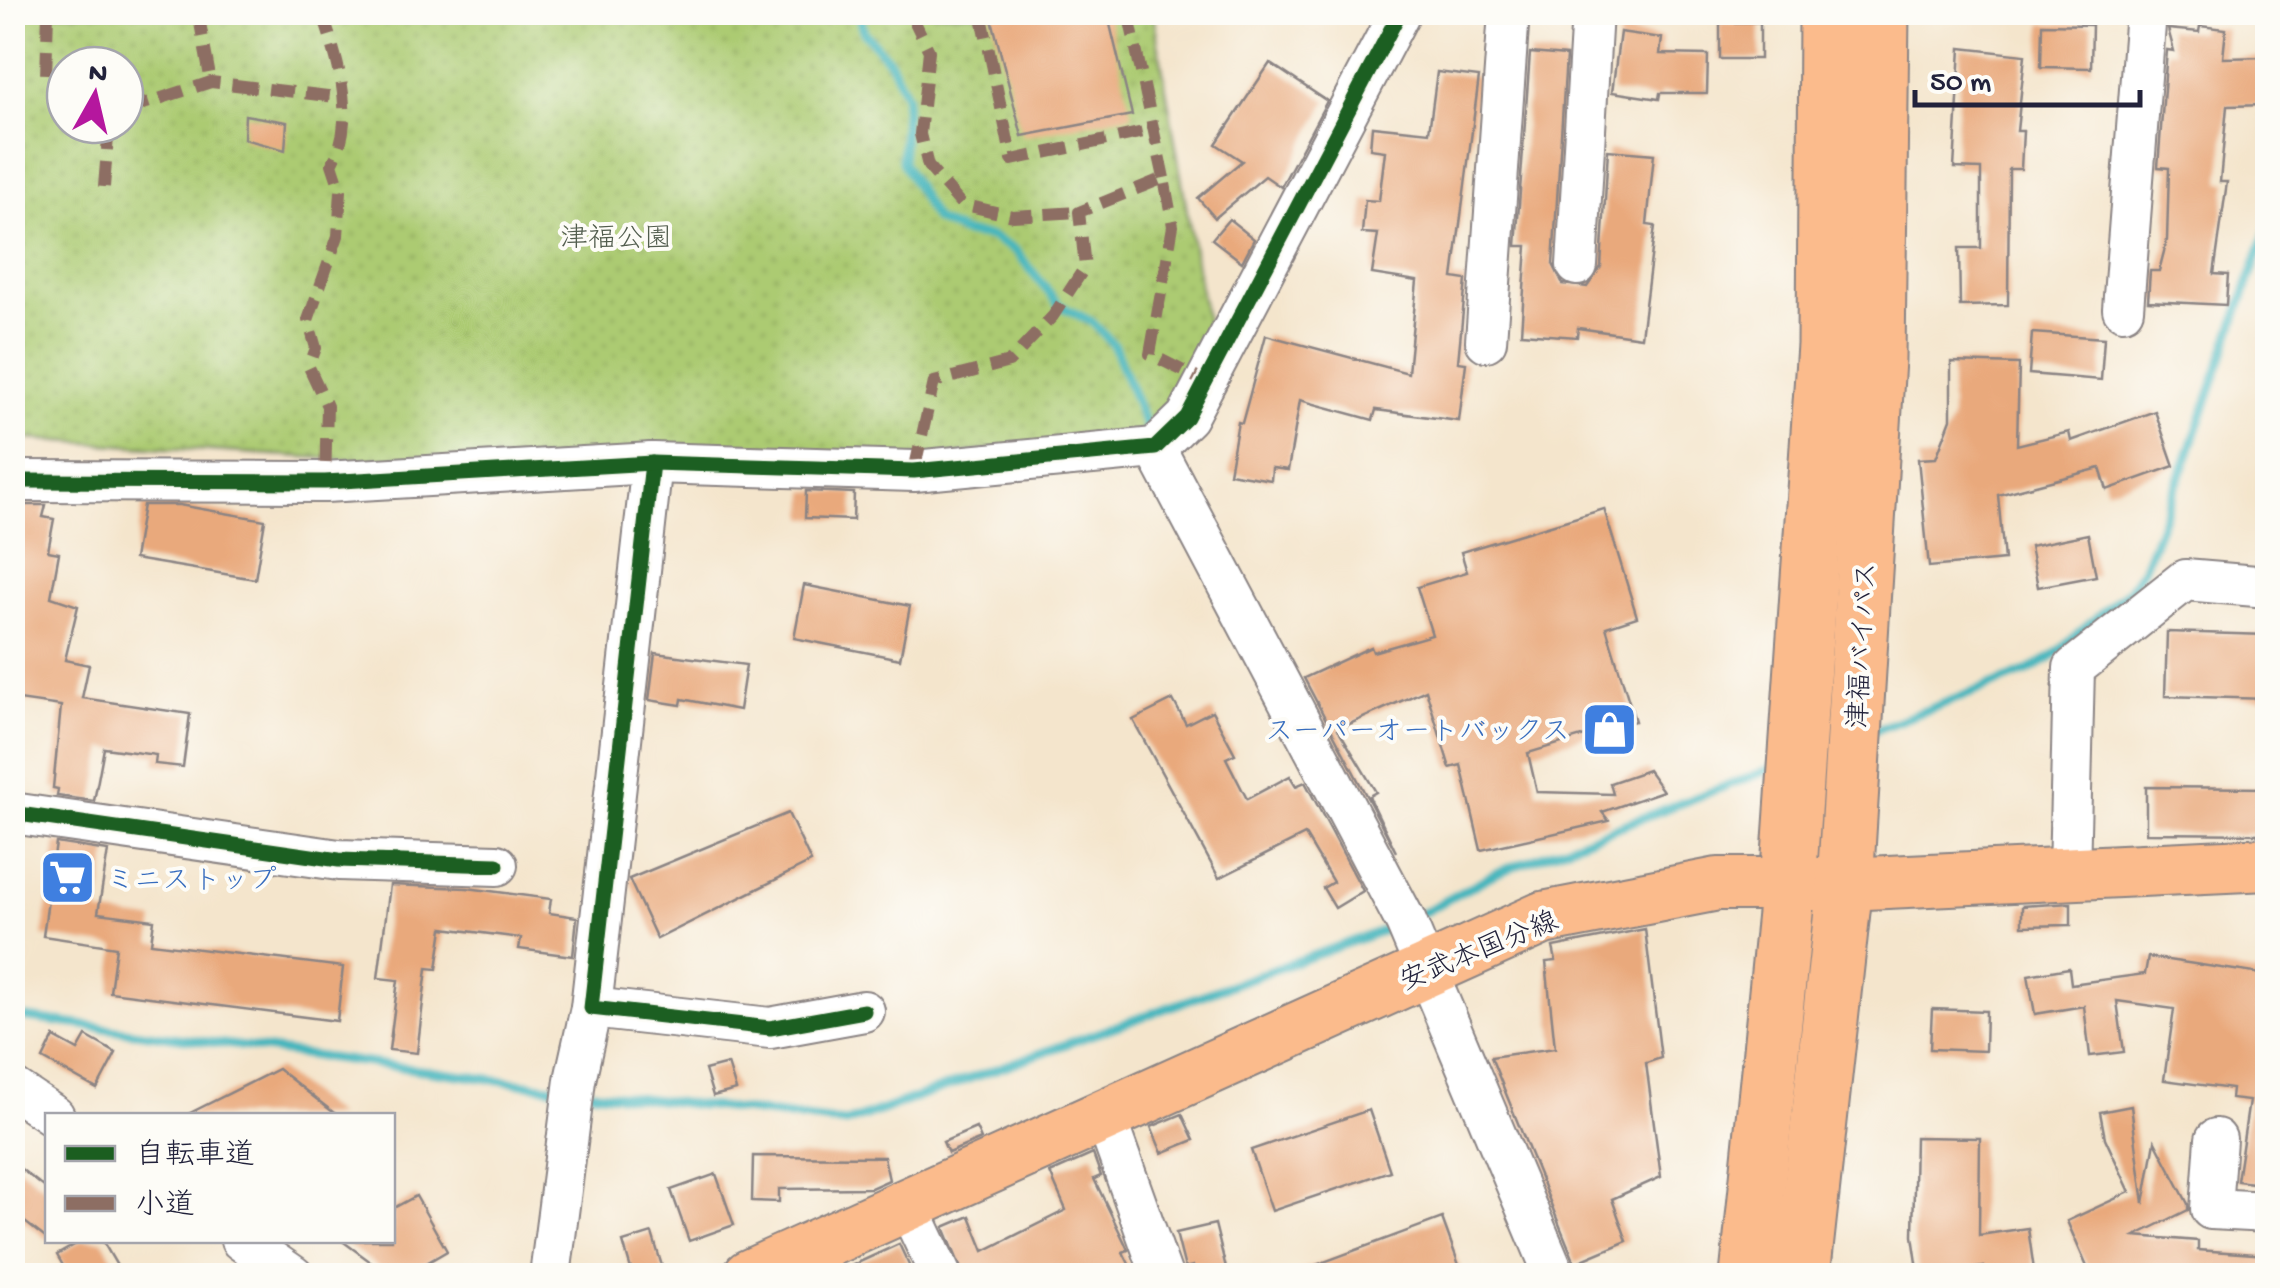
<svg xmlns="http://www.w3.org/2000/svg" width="2280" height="1288" font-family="'Gochi Hand','Klee One',sans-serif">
<defs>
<pattern id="park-dots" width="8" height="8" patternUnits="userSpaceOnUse" patternTransform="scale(2.5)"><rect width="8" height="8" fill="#accb72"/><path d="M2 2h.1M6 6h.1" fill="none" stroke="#94ae64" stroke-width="1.8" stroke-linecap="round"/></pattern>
</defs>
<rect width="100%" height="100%" fill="#fdfcf7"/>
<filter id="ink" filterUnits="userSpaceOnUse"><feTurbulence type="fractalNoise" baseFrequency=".01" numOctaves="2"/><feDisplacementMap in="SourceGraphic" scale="20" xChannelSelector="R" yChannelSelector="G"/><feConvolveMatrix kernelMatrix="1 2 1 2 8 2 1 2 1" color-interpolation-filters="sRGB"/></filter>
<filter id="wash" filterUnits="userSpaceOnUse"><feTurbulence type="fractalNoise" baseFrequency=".0048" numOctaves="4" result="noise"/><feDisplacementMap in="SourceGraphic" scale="40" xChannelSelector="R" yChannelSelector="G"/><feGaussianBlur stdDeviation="2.25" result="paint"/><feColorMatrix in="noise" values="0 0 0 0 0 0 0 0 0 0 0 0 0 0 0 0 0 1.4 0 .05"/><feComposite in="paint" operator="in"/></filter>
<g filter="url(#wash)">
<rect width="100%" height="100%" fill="#f4e5cc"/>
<path fill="url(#park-dots)" stroke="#677656" stroke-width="2.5" fill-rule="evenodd" d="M20,13H1153L1204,310L1219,362L1160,431L920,458L350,460L13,438L12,63ZM65,65H125V125H65Z"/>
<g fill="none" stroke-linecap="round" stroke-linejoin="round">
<g stroke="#46b6bd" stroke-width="9">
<path d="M859,12L864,32L890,62L906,95L902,162L935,220L963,233L991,237L1016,251L1059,305L1092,322L1113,344L1150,437"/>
<path d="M1875,730L2026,672L2052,657L2129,589L2143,569L2186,461L2268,227"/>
<path d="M1417,916L1494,874L1776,767"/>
<path d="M12,1016L565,1089"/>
<path d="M585,1091L846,1123L1398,925"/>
</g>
</g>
<g id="blocks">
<g fill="#e9a97b">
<path d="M990,12H1107L1132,115L1022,136Z"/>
<path d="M1760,22V59H1720V23Z"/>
<path d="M2042,24L2092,25L2091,68L2041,67Z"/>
<path d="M2200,26L2226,29L2223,58L2268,57V105L2227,106L2220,182H2227L2214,274L2228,275L2226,305L2148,301L2150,271H2159L2167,240L2169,168L2158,167L2167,50L2174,51L2168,29L2199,32Z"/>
<path d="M1620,32L1662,38L1660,54L1708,55L1707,93H1660L1659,99L1612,92Z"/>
<path d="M1961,48L2025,55L2017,131H2023L2021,169H2009L2008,305L1960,306L1959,248H1981V169L1954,168Z"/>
<path d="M1530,53L1566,56L1553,264L1563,284L1587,287L1601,267L1608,150L1654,154L1647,225L1655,226L1641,337L1578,328L1577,337L1521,333L1527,246H1516Z"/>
<path d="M1270,63L1327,101L1281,187L1265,176L1215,218L1198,198L1242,161L1216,144Z"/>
<path d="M1437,72L1479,77L1453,278L1466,280L1458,362L1466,363L1459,421L1376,410L1373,420L1300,400L1288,470L1272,468L1271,480L1229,473L1238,422L1242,423L1266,335L1408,373L1417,281L1372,274L1378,234L1362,233L1365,200L1379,201L1385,151L1370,149L1372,126L1429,132Z"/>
<path d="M245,115L287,122L285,150L244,139Z"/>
<path d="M1229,219L1254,239L1242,262L1212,239Z"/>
<path d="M2032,333L2104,338L2101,380L2029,374Z"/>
<path d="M1951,362L2019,364L2017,445L2069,432L2071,441L2155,411L2174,466L2107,490L2100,468L1998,495L2004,560L1929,567L1918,459L1936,458L1951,419Z"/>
<path d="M806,491L854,493L853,520L805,518Z"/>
<path d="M12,505H46L43,517L54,519L48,551L59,553L51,597L78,606L65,660L89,665L82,698L190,714L183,767L155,764L156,755L104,748L94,801L57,796L58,789L53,788L61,706L12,699Z"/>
<path d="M143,505H179L265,520L255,579L134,559Z"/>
<path d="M1604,509L1637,617L1606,627L1635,721L1528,753L1537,792L1613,794L1610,783L1648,770L1663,791L1602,812L1609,821L1481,850L1461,765L1450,768L1426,690L1338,729L1376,792L1369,796L1396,852L1304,678L1371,647L1373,652L1432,635L1417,587L1467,572L1461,552Z"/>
<path d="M2088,534L2096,576L2038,587L2030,546Z"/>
<path d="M804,585L910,606L900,659L794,638Z"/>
<path d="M2167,632L2268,635V699L2165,696Z"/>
<path d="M655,653L746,665L739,710L682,699L681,705L649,700Z"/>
<path d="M1173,700L1186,724L1212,711L1235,754L1226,758L1247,799L1290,776L1296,786L1305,782L1363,891L1335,908L1323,888L1333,882L1305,835L1219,878L1133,720Z"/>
<path d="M2146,787L2268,788V834L2146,833Z"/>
<path d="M788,813L811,862L657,939L629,879Z"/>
<path d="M56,843L108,851L98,913L154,920L151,943L343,967L337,1021L110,992L116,947L43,936Z"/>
<path d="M390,885L467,888L551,899L549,913L577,917L573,956L519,949L521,938L443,928L437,969L427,968L417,1053L389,1050L398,980L378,978Z"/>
<path d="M2071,903V925L2022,926V906Z"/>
<path d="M1645,929L1661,1058L1646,1063L1661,1177L1612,1199L1627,1241L1575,1263L1491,1057L1555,1048L1546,962L1556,961L1553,947Z"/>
<path d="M2148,957L2268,975V1185L2237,1181L2249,1101L2231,1099L2232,1089L2164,1080L2174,1009L2117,1001L2124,1052L2090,1056L2084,1006L2035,1014L2028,975L2069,968L2071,984L2145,974Z"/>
<path d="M1932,1009L1986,1011L1985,1051L1930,1049Z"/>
<path d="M86,1036L116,1053L97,1089L43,1059L54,1037L78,1050Z"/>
<path d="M728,1064L736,1090L713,1096L705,1070Z"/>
<path d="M278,1069L338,1116H184Z"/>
<path d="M2131,1106L2144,1204L2155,1141L2188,1204V1210L2135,1236L2198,1241V1250L2268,1255V1276L2130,1269L2132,1276H2091L2067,1221L2130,1192L2105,1138L2100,1112Z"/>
<path d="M1369,1110L1390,1171L1272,1211L1251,1150Z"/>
<path d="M1182,1114L1194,1140L1162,1153L1151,1127Z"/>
<path d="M976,1128L981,1139L948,1153L943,1142Z"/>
<path d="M1915,1137L1980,1138L1979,1235L2028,1228L2034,1270L1985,1276L1984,1267L1919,1276L1913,1236Z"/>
<path d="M1093,1154L1101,1176L1094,1179L1124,1241L1128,1250L1123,1252L1135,1276H964L944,1227L970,1216L984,1251L1066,1210L1050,1173Z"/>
<path d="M753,1156L884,1157L889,1180L871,1188L779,1189V1202L752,1201Z"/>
<path d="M12,1162L48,1190V1240L12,1212Z"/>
<path d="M716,1174L734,1225L689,1241L671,1190Z"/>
<path d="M416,1196L447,1251L404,1276H390L341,1240H392V1209Z"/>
<path d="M1442,1218L1463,1276H1294V1273Z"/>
<path d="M1215,1224L1228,1276H1195L1193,1266L1185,1268L1176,1233Z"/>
<path d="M652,1233L665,1276H633L623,1242Z"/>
<path d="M83,1240H102L123,1276H69L57,1255Z"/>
<path d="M899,1244L914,1276H829Z"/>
</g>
</g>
</g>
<g filter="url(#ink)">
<use href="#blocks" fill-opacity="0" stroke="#8b8484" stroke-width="2.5"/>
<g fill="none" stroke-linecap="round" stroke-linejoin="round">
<defs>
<g id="minor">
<path d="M1577,265L1592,12"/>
<path d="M2123,309L2146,12"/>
<path d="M1486,341L1509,12"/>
<path d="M1155,448L1406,922L1555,1276"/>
<path d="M12,481L325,482L652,463L914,471L1155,448L1187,417L1400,12"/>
<path d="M12,813L339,860L497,865"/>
<path d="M2069,874L2074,668L2185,580L2268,587"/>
<path d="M591,1008L770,1028L864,1011"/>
<path d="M12,1088L54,1116"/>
<path d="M1104,1114L1162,1276"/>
<path d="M2216,1139L2211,1209L2268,1212"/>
<path d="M907,1204L941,1276"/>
<path d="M241,1240L293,1276"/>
<path d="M550,1276L575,1080L591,1008L652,463"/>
</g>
<path id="major" d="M749,1276L1543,918L1718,884H1845L2268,864"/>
<g id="highway">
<path d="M1748,1276L1788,884L1825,345L1827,12"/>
<path d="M1802,1276L1845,884L1877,359L1881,12"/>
</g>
</defs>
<use href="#minor" stroke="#8b8484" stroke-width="44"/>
<use href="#major" stroke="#8b8484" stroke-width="56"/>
<use href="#highway" stroke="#8b8484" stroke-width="59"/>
<use href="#minor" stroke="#fff" stroke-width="40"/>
<use href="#major" stroke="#fbbb8c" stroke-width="52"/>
<use href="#highway" stroke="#fbbb8c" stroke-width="55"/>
<g stroke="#8d6e63" stroke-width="12" stroke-dasharray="25 12" stroke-linecap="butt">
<path d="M48,12L46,77L65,89"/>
<path d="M198,12L211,82"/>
<path d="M322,12C337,59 358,118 332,164L341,191L338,236L308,320L316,348L309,367L327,406L325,482"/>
<path d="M910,12L929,51L920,134L928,166L961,204L1013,216L1079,212"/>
<path d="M981,12L1012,160L1153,130"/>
<path d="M1128,12L1164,178"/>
<path d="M125,110L211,82L344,98"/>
<path d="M104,187L109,125"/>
<path d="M914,471L934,382L1009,362L1053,316L1085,267L1079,212L1164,178L1173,226L1150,354L1205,382"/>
</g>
<defs>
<g id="cycleway">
<path d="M652,463L591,1008L770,1028L864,1011"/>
<path d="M12,481L325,482L652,463L914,471L1155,448L1187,417L1400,12"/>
<path d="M12,813L339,860L497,865"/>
</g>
</defs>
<use href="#cycleway" stroke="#fdfcf7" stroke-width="21"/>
<use href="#cycleway" stroke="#1b5e20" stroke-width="15"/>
</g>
</g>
<defs>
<symbol id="shop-square" viewBox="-11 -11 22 22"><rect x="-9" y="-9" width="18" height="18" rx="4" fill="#3f7fe0" stroke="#fdfcf7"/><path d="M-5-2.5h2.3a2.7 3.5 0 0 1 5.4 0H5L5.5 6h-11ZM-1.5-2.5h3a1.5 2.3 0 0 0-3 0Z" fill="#fff"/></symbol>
<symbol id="supermarket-square" viewBox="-11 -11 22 22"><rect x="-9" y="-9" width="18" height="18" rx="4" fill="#3f7fe0" stroke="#fdfcf7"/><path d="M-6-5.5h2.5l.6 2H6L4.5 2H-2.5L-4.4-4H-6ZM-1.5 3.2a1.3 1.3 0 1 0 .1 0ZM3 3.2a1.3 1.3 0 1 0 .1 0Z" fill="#fff"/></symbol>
</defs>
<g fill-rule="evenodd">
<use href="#shop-square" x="1578" y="698" width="63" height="63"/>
<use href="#supermarket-square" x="36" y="846" width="63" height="63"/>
</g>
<g text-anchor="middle" stroke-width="8" stroke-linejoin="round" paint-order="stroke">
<g font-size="28" fill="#525d4e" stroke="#fdfcf7">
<text x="616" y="246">津福公園</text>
</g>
<g font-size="28" fill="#22223b" stroke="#fdfcf7">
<text transform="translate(1860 645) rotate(-87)" y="10">津福バイパス</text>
<text transform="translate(1478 949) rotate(-22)" y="10">安武本国分線</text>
</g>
<g font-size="28" fill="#366cbe" stroke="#fdfcf7" text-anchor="end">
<text x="1570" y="739">スーパーオートバックス</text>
<text x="106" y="888" text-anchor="start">ミニストップ</text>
</g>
</g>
<rect width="2280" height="1288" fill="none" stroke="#fdfcf7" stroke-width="50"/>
<rect x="45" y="1113" width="350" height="130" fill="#fdfcf7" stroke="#a5a5ac" stroke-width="2.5"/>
<rect x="65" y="1146" width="50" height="15" fill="#1b5e20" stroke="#a5a5ac" stroke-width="2.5"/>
<text x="135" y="1163" font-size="30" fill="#22223b">自転車道</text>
<rect x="65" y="1196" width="50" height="15" fill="#8d6e63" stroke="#a5a5ac" stroke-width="2.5"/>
<text x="135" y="1213" font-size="30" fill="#22223b">小道</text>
<g transform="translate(95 95) rotate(8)"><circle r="48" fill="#fdfcf7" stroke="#a5a5ac" stroke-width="2.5"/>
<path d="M0-8L18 38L0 25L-18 38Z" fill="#b5179e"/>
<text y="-15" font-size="28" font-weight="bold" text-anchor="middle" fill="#22223b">N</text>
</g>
<path d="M1915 90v15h225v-15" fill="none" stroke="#22223b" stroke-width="5"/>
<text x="1930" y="90" font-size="30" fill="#22223b" stroke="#fdfcf7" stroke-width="8" paint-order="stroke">50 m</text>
</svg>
